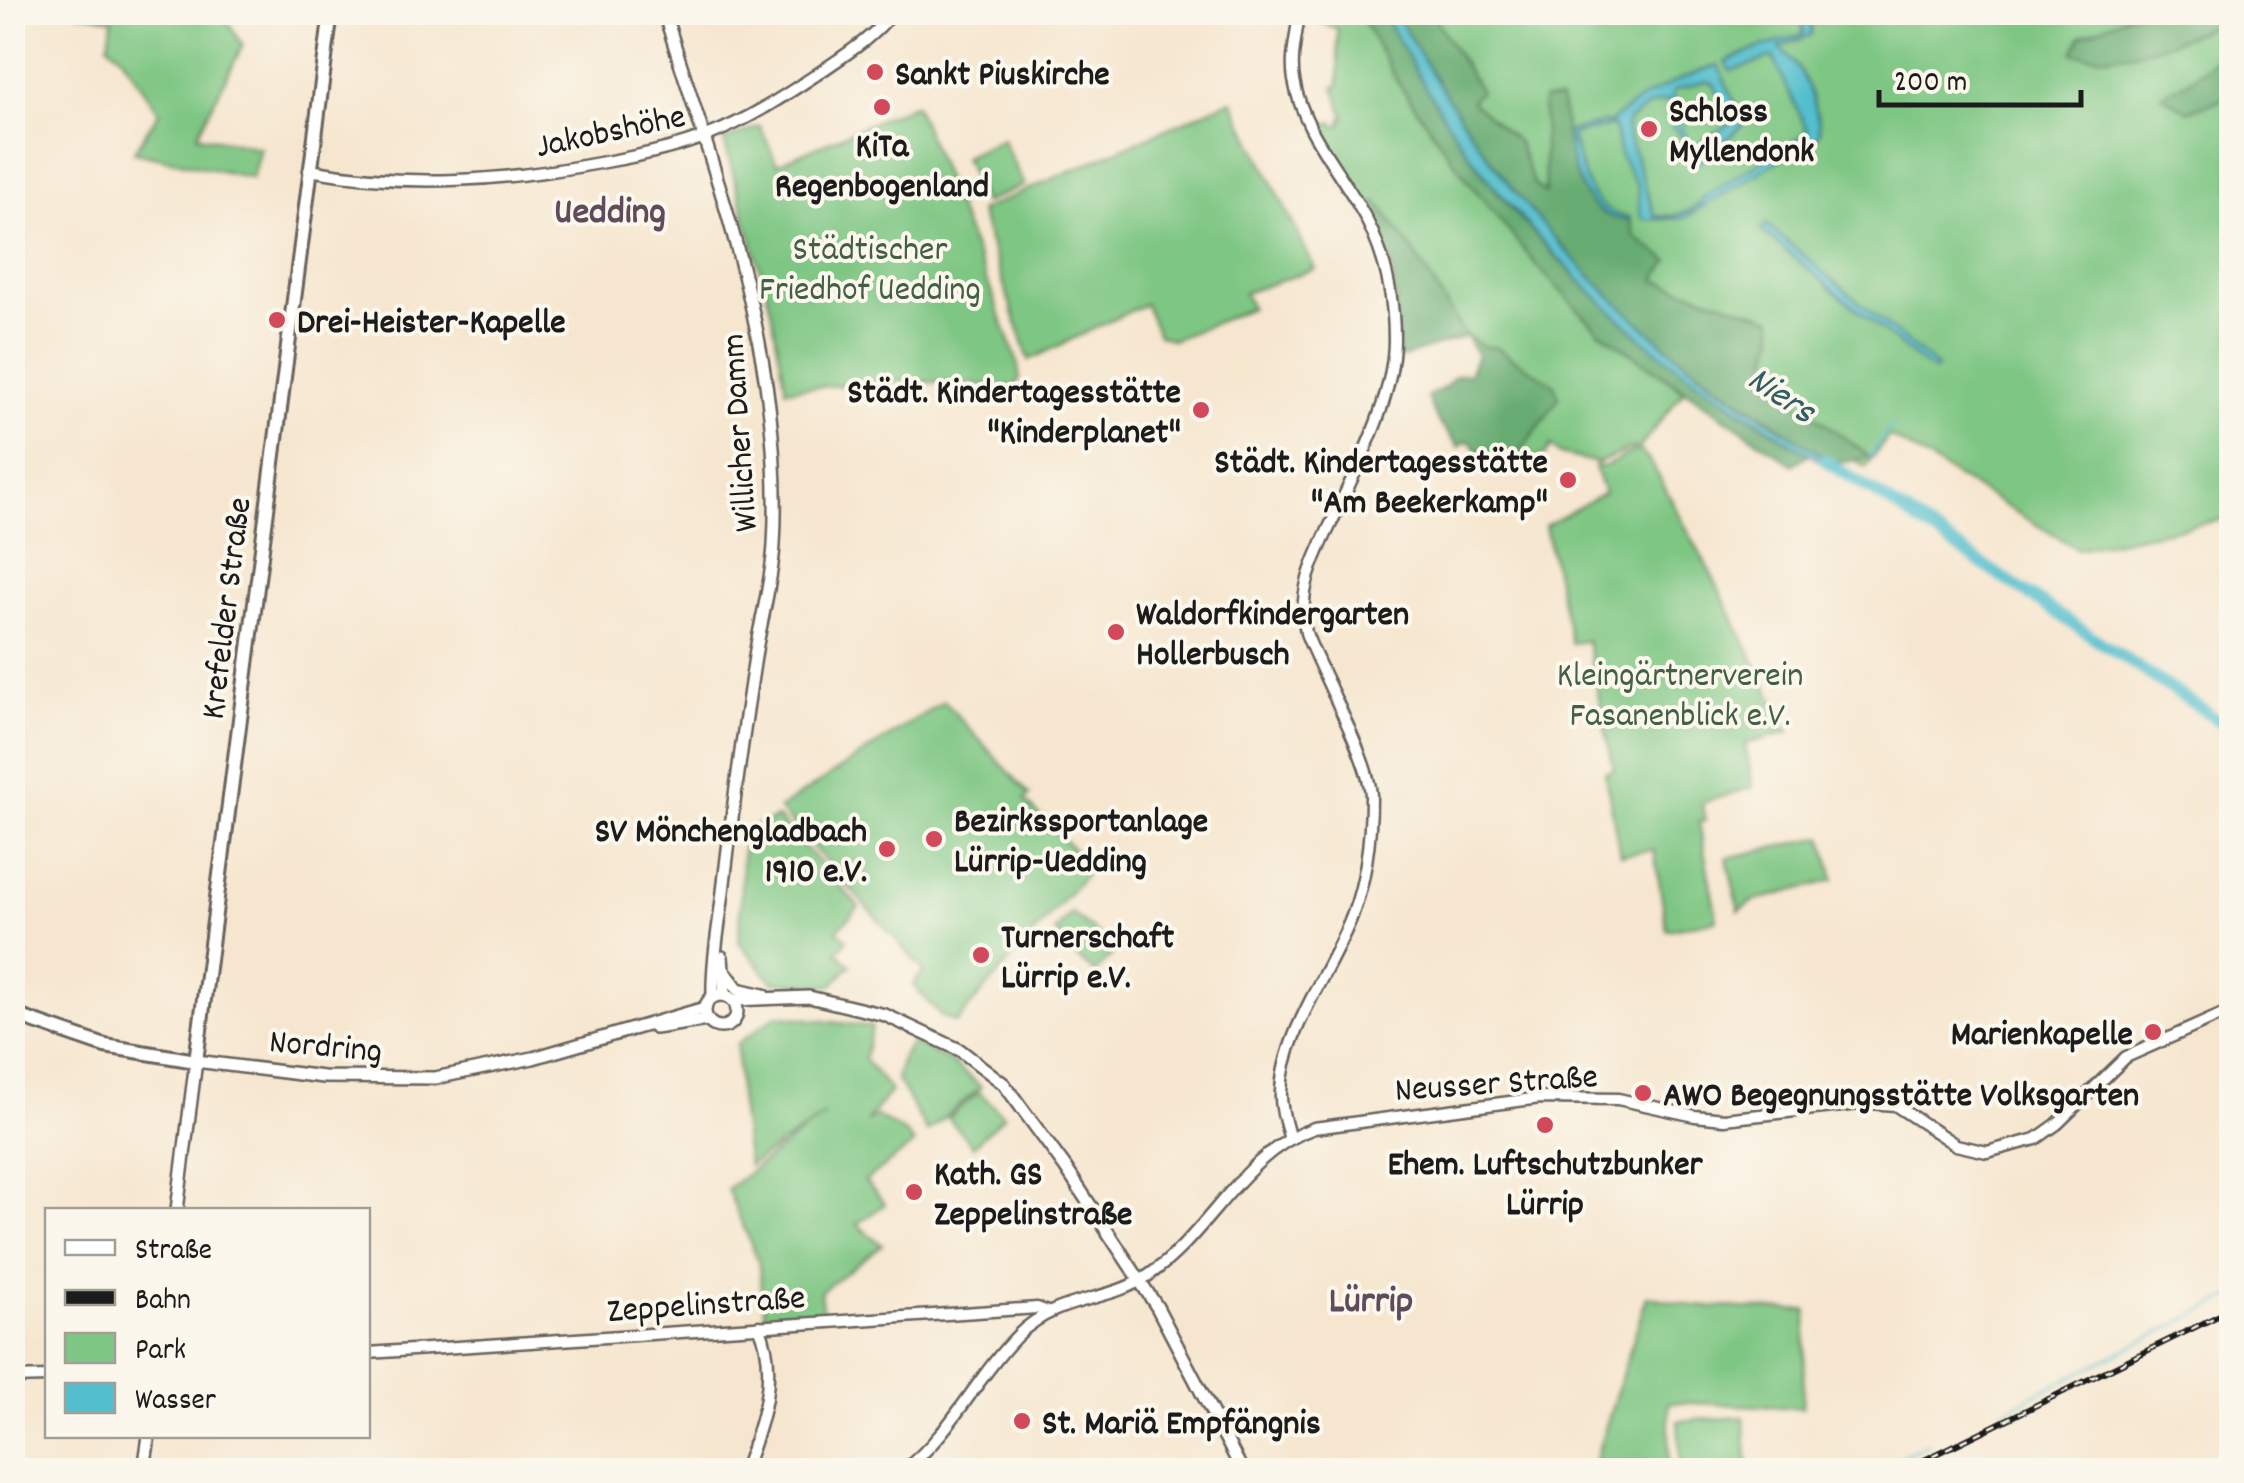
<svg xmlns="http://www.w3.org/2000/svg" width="2244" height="1483" font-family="Dekko,sans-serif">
<rect width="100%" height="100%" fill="#fbf7ec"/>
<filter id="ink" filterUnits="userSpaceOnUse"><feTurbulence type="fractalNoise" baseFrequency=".01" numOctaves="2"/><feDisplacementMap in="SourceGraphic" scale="20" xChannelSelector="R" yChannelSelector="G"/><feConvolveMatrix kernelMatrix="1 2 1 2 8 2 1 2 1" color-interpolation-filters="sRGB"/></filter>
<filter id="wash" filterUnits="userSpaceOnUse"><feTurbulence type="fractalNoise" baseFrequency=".0048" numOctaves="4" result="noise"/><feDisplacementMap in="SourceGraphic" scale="40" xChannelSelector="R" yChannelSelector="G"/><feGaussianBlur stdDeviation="2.25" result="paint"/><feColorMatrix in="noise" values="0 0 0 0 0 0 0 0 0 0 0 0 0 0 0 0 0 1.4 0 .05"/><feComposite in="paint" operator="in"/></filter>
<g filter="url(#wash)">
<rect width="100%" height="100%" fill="#f6e6cf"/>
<g fill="#7ec683" stroke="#4d7150" stroke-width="2.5">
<path d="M77,13H222L243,45L197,135L260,148L252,178L134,152L159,112L121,55L108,44L113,19Z"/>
<path d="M1309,13H1359L1399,84L1465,177L1537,266L1598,330L1684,391L1639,448H1633L1598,463L1560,454L1551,446L1545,455L1515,459L1559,398L1497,348L1483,346L1465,335L1383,209L1377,202L1368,208L1319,127L1333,122L1334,126L1342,124L1341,119L1345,118L1334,87L1339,85L1337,29L1308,18Z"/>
<path d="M1419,13H2231V518L2077,549L1889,436L1865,467L1729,372L1605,268L1490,133Z"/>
<path d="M1232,100L1315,269L1244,293L1251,308L1173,340L1158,335L1145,304L1029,360L979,211Z"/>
<path d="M915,104L993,296L1017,361L1020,379L1014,386L903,381L786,389L770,305L724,141L760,126L777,164Z"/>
<path d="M1002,139L1024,185L983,203L964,157Z"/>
<path d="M1634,451H1640L1652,464L1716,583L1789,732L1745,744L1753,787L1702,803L1705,821L1699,822L1717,920L1667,930L1654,850L1620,855L1605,772L1614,770L1587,641L1571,643L1545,526L1604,493L1594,466L1604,467Z"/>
<path d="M944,701L1030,795L1025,800L1091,868L956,1023L940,1015L913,985L924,971L779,809Z"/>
<path d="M778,818L859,907L837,930L847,940L837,952L851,965L831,986L773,982L739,942L743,830Z"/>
<path d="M1823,837L1834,880L1754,901L1739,911L1727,858Z"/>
<path d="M1071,913L1117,949L1095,973L1064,946L1066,943L1055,932Z"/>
<path d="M777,1015L872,1027L864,1059L891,1091L866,1122L876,1116L907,1134L914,1144L865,1181L885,1204L857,1224L882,1245L820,1292L823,1314L765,1317L758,1260L727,1189L825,1115L748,1166L739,1097L737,1044Z"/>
<path d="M911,1043L949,1060L981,1087L927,1132L896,1078L902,1058Z"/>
<path d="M979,1092L1004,1116L973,1146L948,1118Z"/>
<path d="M1647,1296L1694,1306L1807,1311L1802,1408L1669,1402V1470H1592Z"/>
<path d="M1744,1417L1748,1470H1681L1678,1421Z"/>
</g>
<g fill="#66ab71" stroke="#416446" stroke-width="2.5">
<path d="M2136,12L2231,13V20C2179,37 2130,66 2073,53L2081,36Z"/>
<path d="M1359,13H1382C1412,63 1441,115 1475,163C1528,235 1615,319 1687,373C1726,403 1768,428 1809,454L1793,465L1598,330L1537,266L1465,177L1398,83Z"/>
<path d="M1395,13H1432L1480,91L1471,101L1518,142L1533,183L1545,193L1543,100L1560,99C1570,142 1571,220 1630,220L1635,237L1669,261L1655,280L1773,318L1774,338L1764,377L1870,457C1859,458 1843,463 1832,461C1819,458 1777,423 1762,414C1598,313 1490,177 1395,13Z"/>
<path d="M2227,50H2231V96L2188,111L2162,95L2191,79Z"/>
<path d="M1377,202L1414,252L1465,335L1483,346L1497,348L1554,384L1559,398L1515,459L1487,465L1472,443L1467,441L1459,447L1437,420L1427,397C1432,393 1442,390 1446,386C1455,377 1454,373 1469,374L1477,355L1466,336L1400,358L1392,269L1368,208Z"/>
</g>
<g fill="#52becd" stroke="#376d74" stroke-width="2.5" fill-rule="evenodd">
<path d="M1382,13H1395C1475,150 1552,251 1675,353C1725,396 1784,428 1838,466L1835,470C1786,439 1736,408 1689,375C1618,325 1532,235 1479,167C1442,119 1413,65 1382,13Z"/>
<path d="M1793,13H1803L1811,25V35L1780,47C1805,72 1815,95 1820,131L1818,137L1684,218L1647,220L1641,217L1638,187L1620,155L1613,125L1575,134L1572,137C1582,168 1588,215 1630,217V220C1585,221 1570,169 1567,132L1605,122L1609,124C1636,97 1681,77 1718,65L1744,124L1709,156L1692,166L1679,132L1673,128L1668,100L1649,106L1628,121L1626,129L1655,216C1674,217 1694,214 1704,197L1808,132L1773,57L1731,71L1726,62L1756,49L1804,34L1802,23ZM1708,81L1714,84L1730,123L1691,149L1675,108L1678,102L1672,97L1674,90Z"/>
<path d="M1766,224L1938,368L1934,371L1925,366L1761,230Z"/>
</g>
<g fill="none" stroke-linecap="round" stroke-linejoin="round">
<g stroke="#52becd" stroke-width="2.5">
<path d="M1870,457L1891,425"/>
<path d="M2003,1411L2232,1296"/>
<path d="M1872,1470L1928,1444"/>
</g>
<path stroke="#52becd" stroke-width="12" d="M1825,460L2232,729"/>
</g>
</g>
<g filter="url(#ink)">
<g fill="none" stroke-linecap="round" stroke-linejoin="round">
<defs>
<g id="tertiary">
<path d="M309,170C409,188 506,181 605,162C639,156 677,148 709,135C748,120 781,98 816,75C843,56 872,39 893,12"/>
<path d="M1289,1136C1285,1122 1280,1106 1281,1092C1283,1032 1331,971 1352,916C1366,880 1371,834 1371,796C1370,761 1320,671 1306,633C1296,587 1318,552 1337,511C1361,459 1394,397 1394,339C1394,290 1382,243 1356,201C1333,162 1302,127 1294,80C1290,57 1297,35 1299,12"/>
<path d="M368,1353L1037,1308L1047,1312"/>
<path d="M12,1378L48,1377"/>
<path d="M744,1470C761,1426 780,1373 759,1326"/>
<path d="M904,1470C952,1433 976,1377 1018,1335C1060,1294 1107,1304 1149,1275C1210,1233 1242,1153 1314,1128L1540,1098L1618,1099L1695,1116L1724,1119L1869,1103L1895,1105L1956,1145L1987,1152L2036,1139L2057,1124L2126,1057L2232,1010"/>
</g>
<g id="secondary">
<path d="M664,12C719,188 785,357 774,545C772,580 762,616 756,650C744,728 733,805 724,883C720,921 712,959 713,997"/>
<path d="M722,957L725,995"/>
<path d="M723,969L738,989L764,995"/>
<circle cx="721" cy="1011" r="16"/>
<path d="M734,1000L809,997L885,1015L960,1050L1004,1084L1065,1167L1157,1307L1242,1470"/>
<path d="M655,1028L707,1020"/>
<path d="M177,1210L196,1061L323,1077L435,1078L533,1058L705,1008"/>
<path d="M144,1470L149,1436"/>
</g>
<path id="primary" d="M12,1014L105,1046L196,1061L331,12"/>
</defs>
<use href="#tertiary" stroke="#68635b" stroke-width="15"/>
<use href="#secondary" stroke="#68635b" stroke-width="16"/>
<use href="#primary" stroke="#68635b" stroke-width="18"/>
<use href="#tertiary" stroke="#fff" stroke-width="10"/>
<use href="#secondary" stroke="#fff" stroke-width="11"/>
<use href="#primary" stroke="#fff" stroke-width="12"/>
<defs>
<path id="rail" d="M1904,1470L2232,1309"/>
</defs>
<use href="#rail" stroke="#1c1c1c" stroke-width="6"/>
<use href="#rail" stroke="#fbf7ec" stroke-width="2.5" stroke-dasharray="8" stroke-linecap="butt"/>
</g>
</g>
<g fill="#d1495b" stroke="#fbf7ec" stroke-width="4">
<circle cx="875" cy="72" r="10"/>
<circle cx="882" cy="107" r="10"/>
<circle cx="1649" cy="129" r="10"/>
<circle cx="277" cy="320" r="10"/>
<circle cx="1201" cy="410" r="10"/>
<circle cx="1568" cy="480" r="10"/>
<circle cx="1116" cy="632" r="10"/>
<circle cx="934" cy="839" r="10"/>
<circle cx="887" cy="849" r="10"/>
<circle cx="981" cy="955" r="10"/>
<circle cx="2153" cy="1032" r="10"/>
<circle cx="1643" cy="1093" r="10"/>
<circle cx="1545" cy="1125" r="10"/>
<circle cx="914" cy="1192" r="10"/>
<circle cx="1022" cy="1421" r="10"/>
</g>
<g text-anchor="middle" stroke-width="8" stroke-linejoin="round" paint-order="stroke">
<g font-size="35" font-weight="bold" fill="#1c1c1c" stroke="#fbf7ec" text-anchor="start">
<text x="895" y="84">Sankt Piuskirche</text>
<text x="1669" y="121">Schloss<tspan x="1669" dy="40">Myllendonk</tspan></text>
<text x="882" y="156" text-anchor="middle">KiTa<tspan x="882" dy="40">Regenbogenland</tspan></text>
<text x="297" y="332">Drei-Heister-Kapelle</text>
<text x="1181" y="402" text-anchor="end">Städt. Kindertagesstätte<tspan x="1181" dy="40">"Kinderplanet"</tspan></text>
<text x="1548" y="472" text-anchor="end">Städt. Kindertagesstätte<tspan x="1548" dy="40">"Am Beekerkamp"</tspan></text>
<text x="1136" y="624">Waldorfkindergarten<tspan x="1136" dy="40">Hollerbusch</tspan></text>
<text x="954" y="831">Bezirkssportanlage<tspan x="954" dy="40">Lürrip-Uedding</tspan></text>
<text x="867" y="841" text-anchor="end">SV Mönchengladbach<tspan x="867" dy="40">1910 e.V.</tspan></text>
<text x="1001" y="947">Turnerschaft<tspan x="1001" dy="40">Lürrip e.V.</tspan></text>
<text x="2133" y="1044" text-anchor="end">Marienkapelle</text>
<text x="1663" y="1105">AWO Begegnungsstätte Volksgarten</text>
<text x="1545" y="1174" text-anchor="middle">Ehem. Luftschutzbunker<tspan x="1545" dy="40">Lürrip</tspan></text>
<text x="934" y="1184">Kath. GS<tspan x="934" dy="40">Zeppelinstraße</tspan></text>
<text x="1042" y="1433">St. Mariä Empfängnis</text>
</g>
<g font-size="35" fill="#1c1c1c" stroke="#fbf7ec">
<text transform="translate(610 129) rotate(-12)" y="12">Jakobshöhe</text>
<text transform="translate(737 433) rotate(-94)" y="12">Willicher Damm</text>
<text transform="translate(224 608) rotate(-83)" y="12">Krefelder Straße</text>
<text transform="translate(326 1044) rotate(5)" y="12">Nordring</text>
<text transform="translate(1496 1081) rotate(-4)" y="12">Neusser Straße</text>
<text transform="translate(706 1302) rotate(-4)" y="12">Zeppelinstraße</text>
</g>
<g font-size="35" fill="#436045" stroke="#fbf7ec">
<text x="870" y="259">Städtischer<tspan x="870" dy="40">Friedhof Uedding</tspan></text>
<text x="1680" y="685">Kleingärtnerverein<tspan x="1680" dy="40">Fasanenblick e.V.</tspan></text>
</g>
<g font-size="38" font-weight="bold" fill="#604b5d" stroke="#fbf7ec">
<text x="610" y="222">Uedding</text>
<text x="1371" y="1311">Lürrip</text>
</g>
<g font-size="38" font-style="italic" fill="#325d63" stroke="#fbf7ec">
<text transform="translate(1783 393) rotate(34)" y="13">Niers</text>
</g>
</g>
<rect width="2244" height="1483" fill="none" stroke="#fbf7ec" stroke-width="50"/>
<rect x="45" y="1208" width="325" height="230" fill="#fbf7ec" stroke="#a29f99" stroke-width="2.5"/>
<rect x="65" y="1240" width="50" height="15" fill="#ffffff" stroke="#a29f99" stroke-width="2.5"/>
<text x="135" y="1258" font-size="30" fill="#1c1c1c">Straße</text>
<rect x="65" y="1290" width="50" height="15" fill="#1c1c1c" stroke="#a29f99" stroke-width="2.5"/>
<text x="135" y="1308" font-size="30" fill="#1c1c1c">Bahn</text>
<rect x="65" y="1333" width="50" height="30" fill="#7ec683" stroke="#a29f99" stroke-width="2.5"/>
<text x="135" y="1358" font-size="30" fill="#1c1c1c">Park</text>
<rect x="65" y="1383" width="50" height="30" fill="#52becd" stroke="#a29f99" stroke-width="2.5"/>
<text x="135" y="1408" font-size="30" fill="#1c1c1c">Wasser</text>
<path d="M1879 90v15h202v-15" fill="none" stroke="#1c1c1c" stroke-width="5"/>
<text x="1894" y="90" font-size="30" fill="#1c1c1c" stroke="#fbf7ec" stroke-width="8" paint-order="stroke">200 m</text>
</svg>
